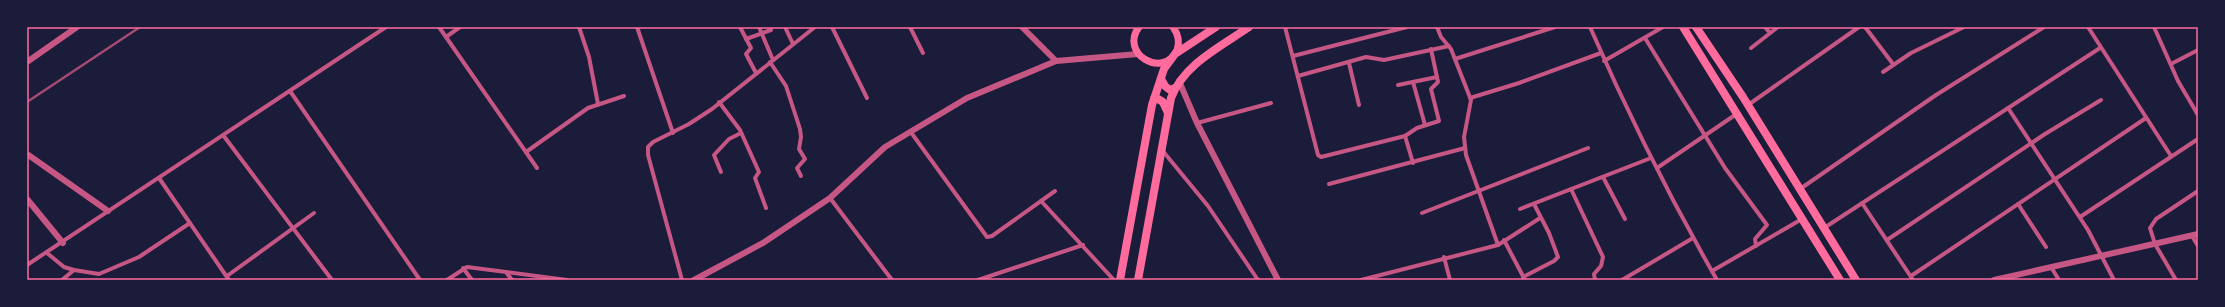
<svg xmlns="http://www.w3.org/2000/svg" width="2225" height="307" font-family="'Open Sans',sans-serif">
<rect width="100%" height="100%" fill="#1b1b3a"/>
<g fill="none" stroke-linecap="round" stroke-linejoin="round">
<g stroke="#c65784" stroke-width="4">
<path d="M439,27L537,168"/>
<path d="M579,27L589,57L598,104"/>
<path d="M637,27L673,133"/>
<path d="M740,27L751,48L746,54L756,73"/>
<path d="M759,27L773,60"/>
<path d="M785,27L793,44"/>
<path d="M832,27L867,98"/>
<path d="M910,27L923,53"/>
<path d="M1285,27L1318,155L1321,157L1405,136L1417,128L1439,121L1431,89L1438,82L1431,49"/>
<path d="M1437,27L1441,37L1451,49L1471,100L1464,137L1466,155L1498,245"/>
<path d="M1590,27C1628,114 1670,198 1717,280"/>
<path d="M1765,27L1770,33"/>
<path d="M1865,27L1893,64"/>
<path d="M2088,27L2171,156"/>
<path d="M2154,27L2178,81L2198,115"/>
<path d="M446,37L460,27"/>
<path d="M1645,38L1725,168L1767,225L1755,239L1756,246"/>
<path d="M746,39L771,30"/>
<path d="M1751,48L1778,27"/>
<path d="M1293,56L1407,27"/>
<path d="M1455,59L1555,27"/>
<path d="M1604,61L1663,27"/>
<path d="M770,62L786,86L800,129L801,137L799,149L805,159L797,168L801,176"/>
<path d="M1349,63L1359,105"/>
<path d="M2171,64L2198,50"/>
<path d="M1883,72L1911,53L1964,27"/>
<path d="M1298,76L1366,57L1384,60L1449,46"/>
<path d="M1413,82L1425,125"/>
<path d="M1398,85L1437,77"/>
<path d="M290,91L420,280"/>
<path d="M1470,98L1519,83L1601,53"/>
<path d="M719,102L740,130L759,172L755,178L766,208"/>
<path d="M1748,105L1859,27"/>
<path d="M2008,108L2088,230L2114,280"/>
<path d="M1197,123L1271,103"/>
<path d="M910,131L987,237L992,236L1055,191"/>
<path d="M223,135L332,280"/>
<path d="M1405,136L1413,163"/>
<path d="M1162,150L1208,206L1258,280"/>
<path d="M526,152L588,108L624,96"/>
<path d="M1657,168L1738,113"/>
<path d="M721,172L714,155L729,139L741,133"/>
<path d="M1603,177L1625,219"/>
<path d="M159,178L229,280"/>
<path d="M1329,184L1465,148"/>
<path d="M1571,189L1603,257L1601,266L1594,274L1595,280"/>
<path d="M1800,189L1936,95L2044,27"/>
<path d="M830,198L892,280"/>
<path d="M1041,201L1114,280"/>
<path d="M1862,203L1913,280"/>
<path d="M2018,204L2046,247"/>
<path d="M1520,209L1651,158"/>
<path d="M1422,213L1588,148"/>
<path d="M2080,217L2198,139"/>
<path d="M1824,228L2100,48"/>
<path d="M2192,236L2198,246"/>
<path d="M1504,240L1525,280"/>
<path d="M1887,240L2045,134L2101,100"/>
<path d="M47,253L64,267L74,270L99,274L139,257L190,223"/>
<path d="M1444,257L1450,280"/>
<path d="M27,265L386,27"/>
<path d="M2051,267L2059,280"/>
<path d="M463,268L472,280"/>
<path d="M1712,271L1802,219"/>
<path d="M506,272L512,280"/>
<path d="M227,276L314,213"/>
<path d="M1911,276L2146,118"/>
<path d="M1523,277L1554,261L1558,257L1549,233L1534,204"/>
<path d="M62,280L74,270"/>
<path d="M447,280L467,267L567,280"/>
<path d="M682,280L648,155V147L653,142L689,124L712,109L815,27"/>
<path d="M978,280L1083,245"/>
<path d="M1361,280L1498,245L1540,218"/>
<path d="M1622,280L1693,238"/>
<path d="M2176,280L2155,244L2150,228L2156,219L2198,191"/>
</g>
<g stroke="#c65784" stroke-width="6">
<path d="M1022,27L1056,61"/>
<path d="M27,62L77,27"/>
<path d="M1179,81L1197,123L1278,280"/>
<path d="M27,154L108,211"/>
<path d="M27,199L63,243"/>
<path d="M694,280L763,243L830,198L885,147L967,98L1056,61L1138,54"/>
<path d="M1994,280L2198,234"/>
</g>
<path stroke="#ff6b9d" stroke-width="7" d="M1139,27C1119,53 1163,80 1177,50C1180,42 1178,34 1173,27"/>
<g stroke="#ff6b9d" stroke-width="8">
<path d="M1683,27L1840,280"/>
<path d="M1696,27L1743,97L1856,280"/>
<path d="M1161,79L1165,86L1170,90L1175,88"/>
<path d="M1154,99H1158L1163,102L1168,113"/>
<path d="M1120,280L1152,105L1164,69L1175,54L1216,27"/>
<path d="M1138,280L1171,98C1184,64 1220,47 1249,27"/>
</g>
<path stroke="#a44b75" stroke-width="2.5" d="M27,102L140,27"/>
</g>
<rect width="2225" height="307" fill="none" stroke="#1b1b3a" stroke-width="56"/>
<rect x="28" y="28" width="2169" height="251" fill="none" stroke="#ff6b9d" stroke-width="1.5"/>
</svg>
